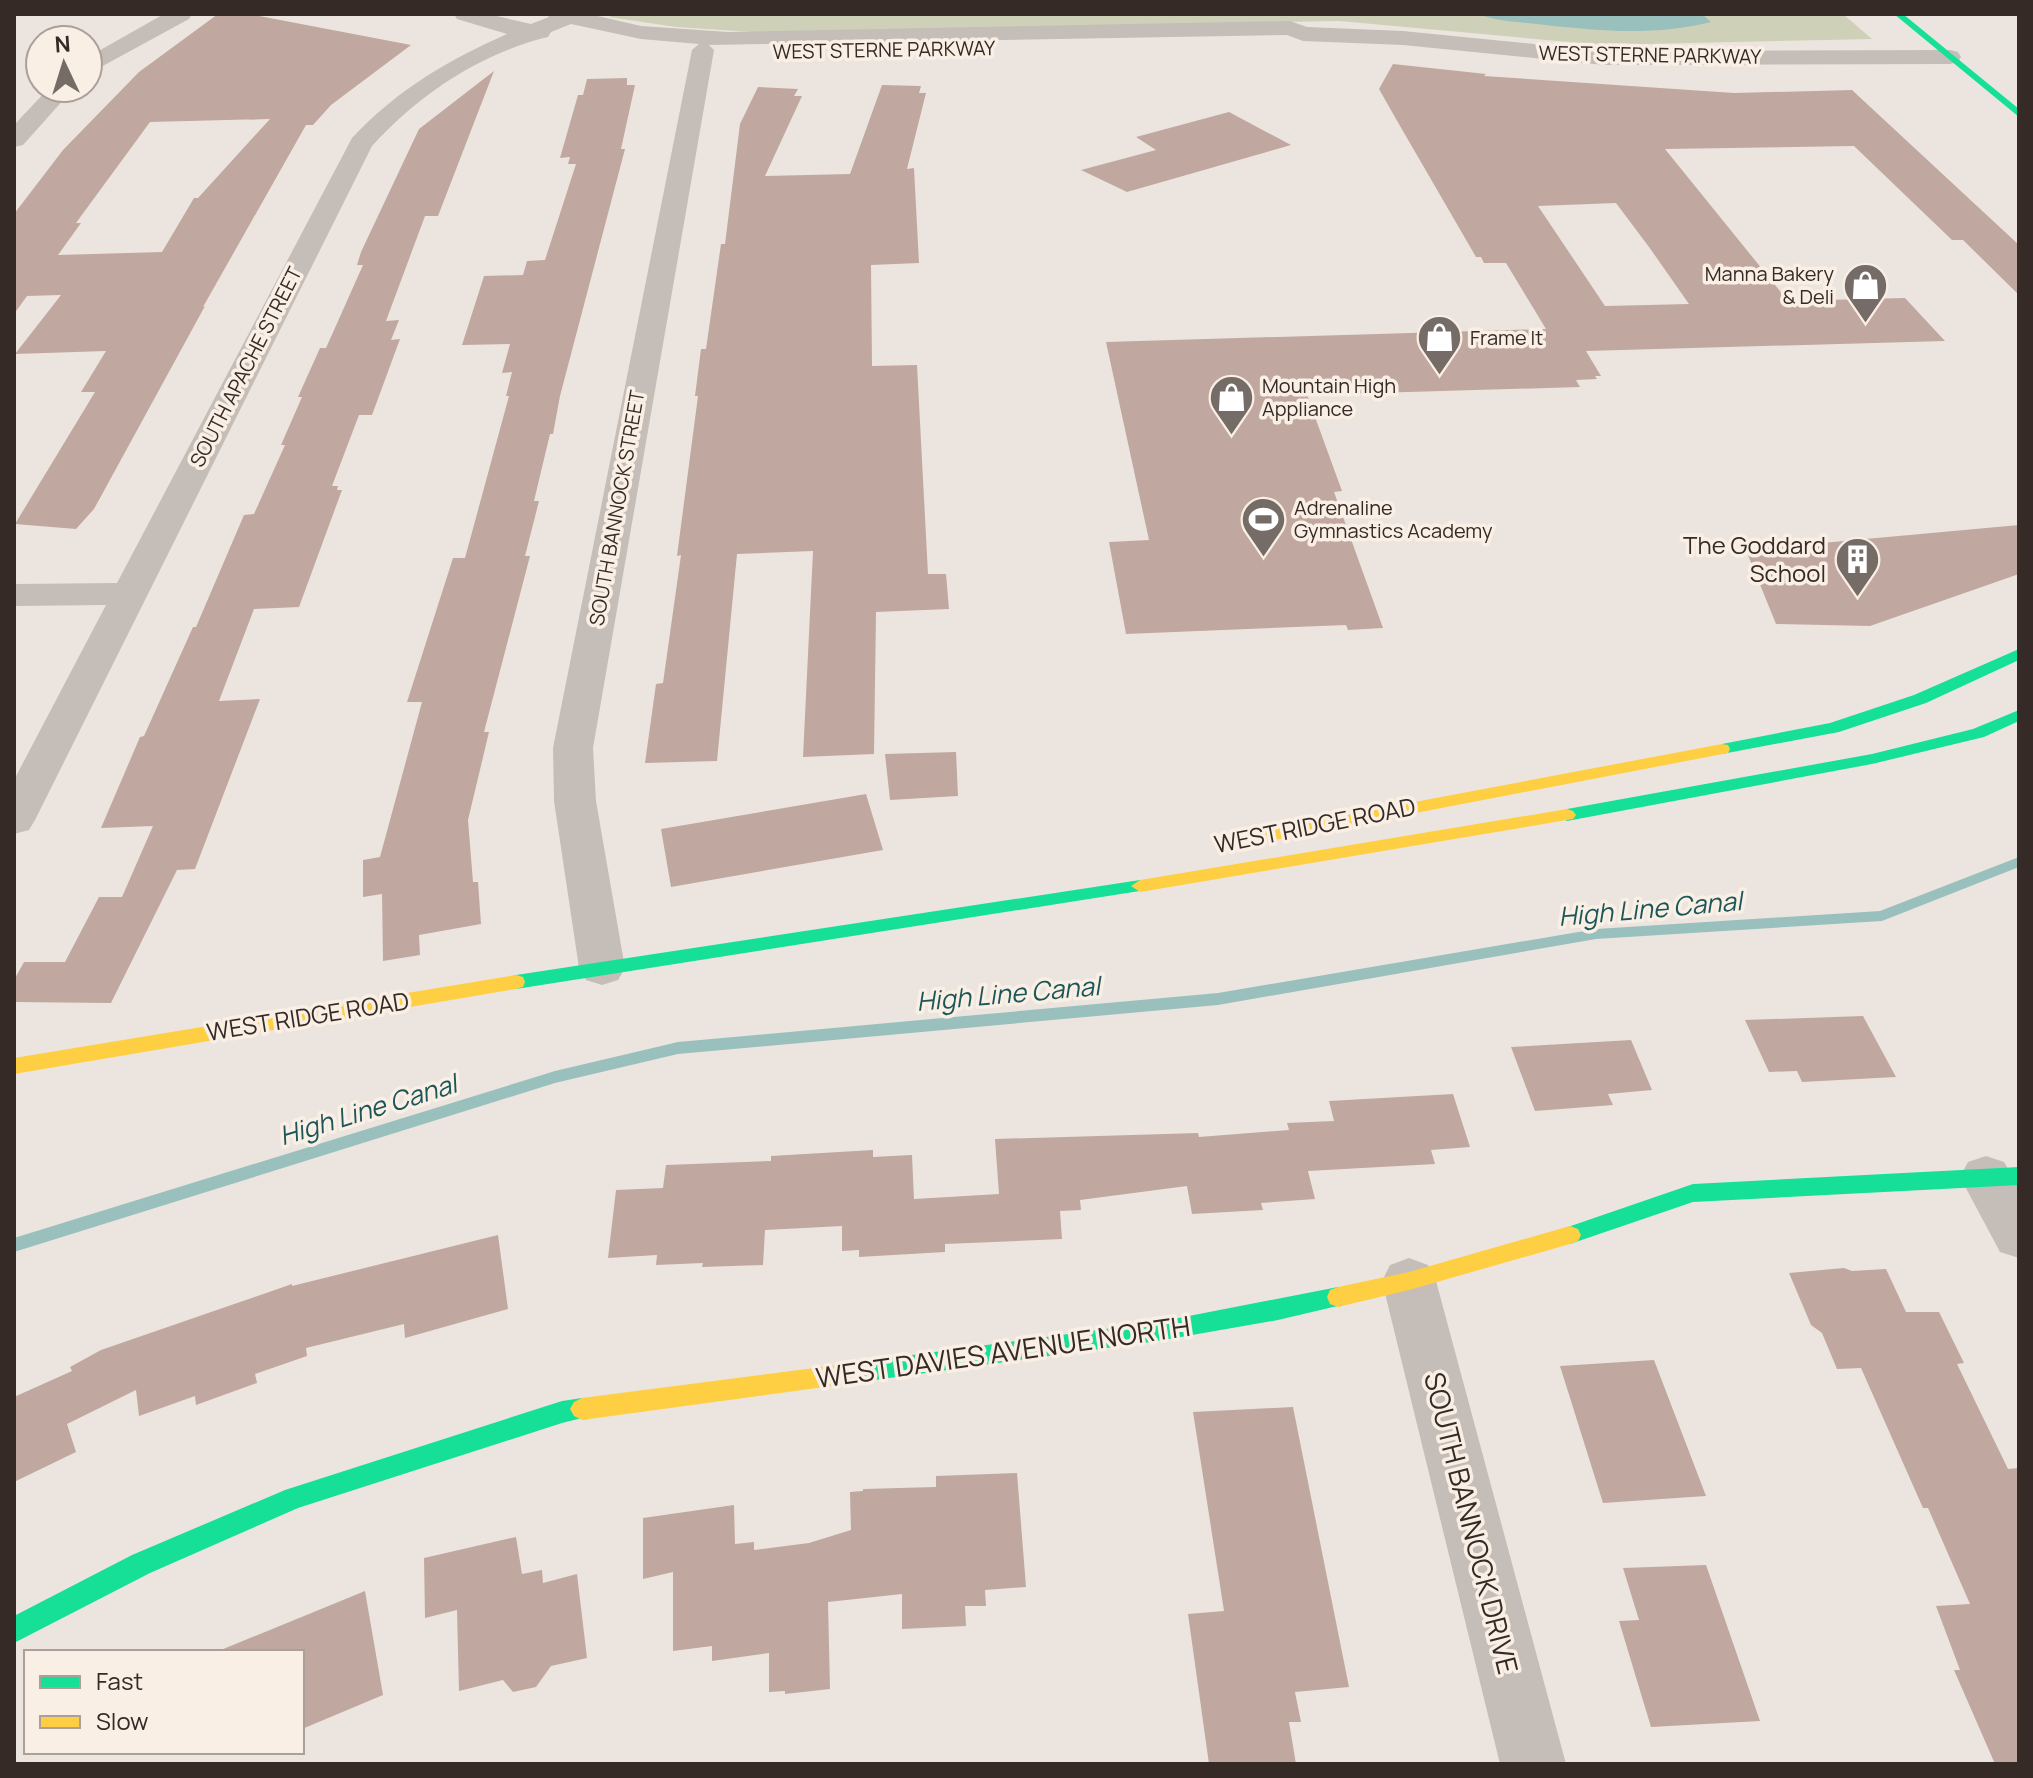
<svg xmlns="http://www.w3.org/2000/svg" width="2033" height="1778" font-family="Manrope,sans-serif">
<rect width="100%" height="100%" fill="#ece5df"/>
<path fill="#ced1b8" d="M617,14H1843L1872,39L1602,45L1339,21L753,32L676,27L609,17Z"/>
<path fill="#9ac0bd" d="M1478,14H1702L1711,22C1655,36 1601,31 1545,25C1523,22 1498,22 1478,14Z"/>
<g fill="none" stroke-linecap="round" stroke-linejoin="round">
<path fill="#9ac0bd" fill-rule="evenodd" d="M2019,857V867L1882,921L1596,939L1218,1005L678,1054L555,1083L14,1252V1238L555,1071L678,1042L1218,993L1596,929L1880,911Z"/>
</g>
<g fill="#c0a8a0" fill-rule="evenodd">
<path d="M218,14H249L411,45L331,105L313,125H306L203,307L205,306L94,509L76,529L15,524L95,392H81L106,351L15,354L61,295L27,296L14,314V214L63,150L139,72ZM270,119L198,198H194L162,252L58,255L81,223H76L150,122Z"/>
<path d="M1393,64L1486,74L1484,76L1734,93L1852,90L2019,245V295L1963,240H1952L1854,146L1665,149L1788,301L1905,298L1945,341L1586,351L1601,376H1595L1597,379L1576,380L1580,387L1307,395L1342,491L1334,492L1383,628L1348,630L1346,625L1126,634L1109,542L1149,540L1106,342L1546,329L1506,263H1484L1481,257H1476L1396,119L1379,89ZM1616,203L1649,247L1689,304L1605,306L1538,206Z"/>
<path d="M494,71L438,216H425L386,321L399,320L391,340L400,339L372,415H359L332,486H338L337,490H342L299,607L254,609L219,701L260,699L195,869L177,870L111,1003L14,1002V980L24,962H65L99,897H122L153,826L101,828L140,737L144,736L193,627H196L244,515L254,514L285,445H281L302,397H298L320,348H326L363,265H357L361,252L419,129Z"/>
<path d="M627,78V85H635L621,149H625L560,396L553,434H550L534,501H539L525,556H530L484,732H489L468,820L473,882H478L481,924L419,935L420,955L383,961L382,894L363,897V860L380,857L422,702H407L453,558H465L509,396H506L512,372L502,373L510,344L462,345L484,276L523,275L527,261L545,260L576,164H568L570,157L560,158L578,95H583L587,79Z"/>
<path d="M882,85L921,86L919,93H926L907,169L914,168L919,263L871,265L872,366L917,365L928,574H946L949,609L876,612L874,754L803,757L813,551L737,554L717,761L645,763L656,684L663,683L681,555L677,556L698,396H695L701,349H706L721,244H725L740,124L758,87L798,89L794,96H802L765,176L850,174Z"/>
<path d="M1229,112L1291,145L1127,192L1081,170L1156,150L1136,137Z"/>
<path d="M2019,525V574L1870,626L1776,624L1746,550Z"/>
<path d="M956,752L958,796L890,800L885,754Z"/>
<path d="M866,794L883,850L671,887L661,829Z"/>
<path d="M1863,1016L1896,1077L1802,1082L1797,1071L1769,1072L1745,1020Z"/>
<path d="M1631,1040L1652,1090L1608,1094L1613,1105L1535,1111L1511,1047Z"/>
<path d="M1453,1094L1470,1147L1431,1150L1435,1164L1308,1171L1315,1199L1261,1203L1263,1210L1192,1214L1187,1186L1080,1200L1081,1210L1060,1211L1062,1239L945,1244V1252L859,1257V1250L842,1251V1226L765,1230L763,1265L702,1267L703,1263L656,1265L657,1255L608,1258L616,1190L663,1188L666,1165L771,1161V1156L873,1150V1157L912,1155L914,1199L999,1194L995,1139L1198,1133L1199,1137L1289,1130L1287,1123L1334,1121L1329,1101Z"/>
<path d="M498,1235L508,1309L405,1338L404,1324L306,1348L307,1356L255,1374L257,1383L196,1405L195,1396L139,1416L136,1390L67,1424L76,1452L14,1482V1397L72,1371L70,1367L101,1350L292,1284V1286Z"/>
<path d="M1844,1268L1852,1271L1886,1269L1906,1312H1939L1964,1363L1957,1364L2008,1469L2019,1468V1764H1995L1954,1670H1960L1936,1606L1970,1604L1928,1508H1923L1861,1368L1837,1369L1822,1333L1811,1325L1789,1273Z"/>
<path d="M1654,1360L1706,1496L1603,1503L1560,1366Z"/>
<path d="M1293,1407L1349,1687L1295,1692L1301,1722H1289L1296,1764H1209L1188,1614L1224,1611L1193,1412Z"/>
<path d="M1017,1473L1026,1587L985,1590L986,1606H965L966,1626L902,1629V1594L828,1602L830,1689L785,1694V1691L769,1692V1653L712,1661V1646L673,1651V1572L643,1579V1518L734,1505L735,1544L754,1542V1550L809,1543L851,1530L850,1492L863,1491V1489L936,1487V1476Z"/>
<path d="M516,1537L522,1574L542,1570L543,1583L577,1574L587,1658L551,1666L536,1687L513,1692L503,1680L459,1691L457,1610L425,1618L424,1558Z"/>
<path d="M1706,1565L1760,1721L1651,1727L1619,1621L1639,1620L1623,1568Z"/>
<path d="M365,1591L383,1695L302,1729V1652H216Z"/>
</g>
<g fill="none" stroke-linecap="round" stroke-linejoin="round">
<g fill="#c5bdb8" fill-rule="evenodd">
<path d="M164,14H192L189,19L88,74V57Z"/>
<path d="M454,14H488L531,24L549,17L546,14H589L641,26L728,32L1290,21L1307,27L1403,31L1604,51L1950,50L1958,52L1961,57L1958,62L1950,64L1604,65L1403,45L1303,41L1287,35L709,45L714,50L593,748L596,801L625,968L618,980L602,985L586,980L579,968L554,801L553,748L692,50L699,44L641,39L571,24L551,32L548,37C481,53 419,94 372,146L35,820L29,830L14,834V780L106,605L14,606V584L117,583L352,138C397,90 448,60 507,34L457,19Z"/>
<path d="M49,88H74L23,145L14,147V125Z"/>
<path d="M1986,1156L2004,1162L2019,1188V1258L2000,1252L1960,1177L1968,1162Z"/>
<path d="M1409,1258L1428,1265L1436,1281L1566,1764H1500L1382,1281L1390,1265Z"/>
</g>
<g fill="#16e098" fill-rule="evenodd">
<path d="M1894,14H1903L2019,109V117Z"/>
<path d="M2019,649V660L1926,703L1839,732L1722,754L1714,749L1722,744L1830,723L1914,695Z"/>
<path d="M2019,710V721L1984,737L1872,764L1567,821L1558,815L1567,809L1872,754L1973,729Z"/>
<path d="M1140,880L1146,882L1149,886L1146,890L516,989L509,987L507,982L509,977L516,975Z"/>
<path d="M2019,1167V1185L1693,1202L1570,1244L1562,1241L1559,1235L1562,1229L1693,1184Z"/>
<path d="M1338,1287L1346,1290L1349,1297L1346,1304L1278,1320L1158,1341L853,1383L845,1380L841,1373L845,1366L853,1363L1158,1322Z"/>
<path d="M582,1398L590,1402L594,1409L590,1416L562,1423L298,1508L150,1573L14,1643V1616L132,1555L285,1490L562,1401Z"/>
</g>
<g fill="#ffcf43" fill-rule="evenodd">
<path d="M1722,744L1728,745L1730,749L1728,753L1239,847L1230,841L1239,835Z"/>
<path d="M1567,809L1573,811L1576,815L1573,819L1140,892L1131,886L1140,880Z"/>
<path d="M516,975L523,977L525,982L523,987L516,989L14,1074V1058Z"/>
<path d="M1570,1226L1578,1229L1581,1235L1578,1241L1570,1244L1409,1290L1338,1307L1330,1304L1327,1297L1330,1290L1338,1287L1409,1272Z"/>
<path d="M853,1363L861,1366L865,1373L861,1380L853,1383L582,1420L574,1416L570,1409L574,1402L582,1398Z"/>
</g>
</g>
<defs>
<symbol id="shop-pin" viewBox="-11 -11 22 30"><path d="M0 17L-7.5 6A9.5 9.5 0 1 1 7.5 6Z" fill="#756b67" stroke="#faefe5"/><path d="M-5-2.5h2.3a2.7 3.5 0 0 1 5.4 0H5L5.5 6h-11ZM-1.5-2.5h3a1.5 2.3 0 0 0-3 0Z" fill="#fff"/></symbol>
<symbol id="stadium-pin" viewBox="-11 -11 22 30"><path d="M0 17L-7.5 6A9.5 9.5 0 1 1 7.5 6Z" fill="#756b67" stroke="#faefe5"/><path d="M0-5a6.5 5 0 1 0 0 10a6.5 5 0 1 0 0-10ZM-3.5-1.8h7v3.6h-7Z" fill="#fff"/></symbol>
<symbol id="building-pin" viewBox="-11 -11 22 30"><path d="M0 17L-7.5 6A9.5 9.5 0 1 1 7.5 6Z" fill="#756b67" stroke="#faefe5"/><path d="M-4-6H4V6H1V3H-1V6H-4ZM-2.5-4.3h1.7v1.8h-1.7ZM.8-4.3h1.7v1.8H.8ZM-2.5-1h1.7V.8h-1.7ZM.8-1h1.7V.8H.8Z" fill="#fff"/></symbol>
</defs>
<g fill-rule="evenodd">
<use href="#shop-pin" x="1840" y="260" width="51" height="69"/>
<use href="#shop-pin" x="1414" y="312" width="51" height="69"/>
<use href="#shop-pin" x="1206" y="372" width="51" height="69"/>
<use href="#stadium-pin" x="1238" y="494" width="51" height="69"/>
<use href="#building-pin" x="1832" y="534" width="51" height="69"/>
</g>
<g text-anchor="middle" stroke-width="7" stroke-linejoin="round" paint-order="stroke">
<g font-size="20" fill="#352a26" stroke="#faefe5">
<text transform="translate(884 50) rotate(-1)" y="7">WEST STERNE PARKWAY</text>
<text transform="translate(1650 55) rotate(1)" y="7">WEST STERNE PARKWAY</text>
<text transform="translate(246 367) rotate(-63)" y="7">SOUTH APACHE STREET</text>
<text transform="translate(617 508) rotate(-80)" y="7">SOUTH BANNOCK STREET</text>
</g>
<g font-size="20" fill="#352a26" stroke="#faefe5" text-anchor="start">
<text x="1834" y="281" text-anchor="end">Manna Bakery<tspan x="1834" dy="23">&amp; Deli</tspan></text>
<text x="1470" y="345">Frame It</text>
<text x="1262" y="393">Mountain High<tspan x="1262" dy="23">Appliance</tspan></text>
<text x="1294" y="515">Adrenaline<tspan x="1294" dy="23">Gymnastics Academy</tspan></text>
</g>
<g font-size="24" fill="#352a26" stroke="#faefe5" text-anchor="end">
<text x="1826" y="554">The Goddard<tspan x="1826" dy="28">School</tspan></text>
</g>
<g font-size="24" fill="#352a26" stroke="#faefe5">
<text transform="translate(1315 826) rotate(-11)" y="8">WEST RIDGE ROAD</text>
<text transform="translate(308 1017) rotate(-9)" y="8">WEST RIDGE ROAD</text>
</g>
<g font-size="26" font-style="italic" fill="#1b5658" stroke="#faefe5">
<text transform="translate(1650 909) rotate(-5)" y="9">High Line Canal</text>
<text transform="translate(1008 994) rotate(-5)" y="9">High Line Canal</text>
<text transform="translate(368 1110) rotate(-17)" y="9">High Line Canal</text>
</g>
<g font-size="28" fill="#352a26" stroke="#faefe5">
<text transform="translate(1003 1352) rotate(-8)" y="10">WEST DAVIES AVENUE NORTH</text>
<text transform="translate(1471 1523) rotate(76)" y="10">SOUTH BANNOCK DRIVE</text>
</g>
</g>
<rect width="2033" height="1778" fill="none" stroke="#352a26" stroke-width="32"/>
<rect x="24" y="1650" width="280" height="104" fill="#faefe5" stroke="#aba099" stroke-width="2"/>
<rect x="40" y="1676" width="40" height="12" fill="#16e098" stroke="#aba099" stroke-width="2"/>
<text x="96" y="1690" font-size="24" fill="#352a26">Fast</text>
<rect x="40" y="1716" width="40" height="12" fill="#ffcf43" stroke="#aba099" stroke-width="2"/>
<text x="96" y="1730" font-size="24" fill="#352a26">Slow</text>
<g transform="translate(64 64) rotate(356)"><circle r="38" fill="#faefe5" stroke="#aba099" stroke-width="2"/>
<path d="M0-6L14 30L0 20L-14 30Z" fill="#756b67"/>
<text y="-12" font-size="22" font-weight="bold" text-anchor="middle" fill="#352a26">N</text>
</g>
</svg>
